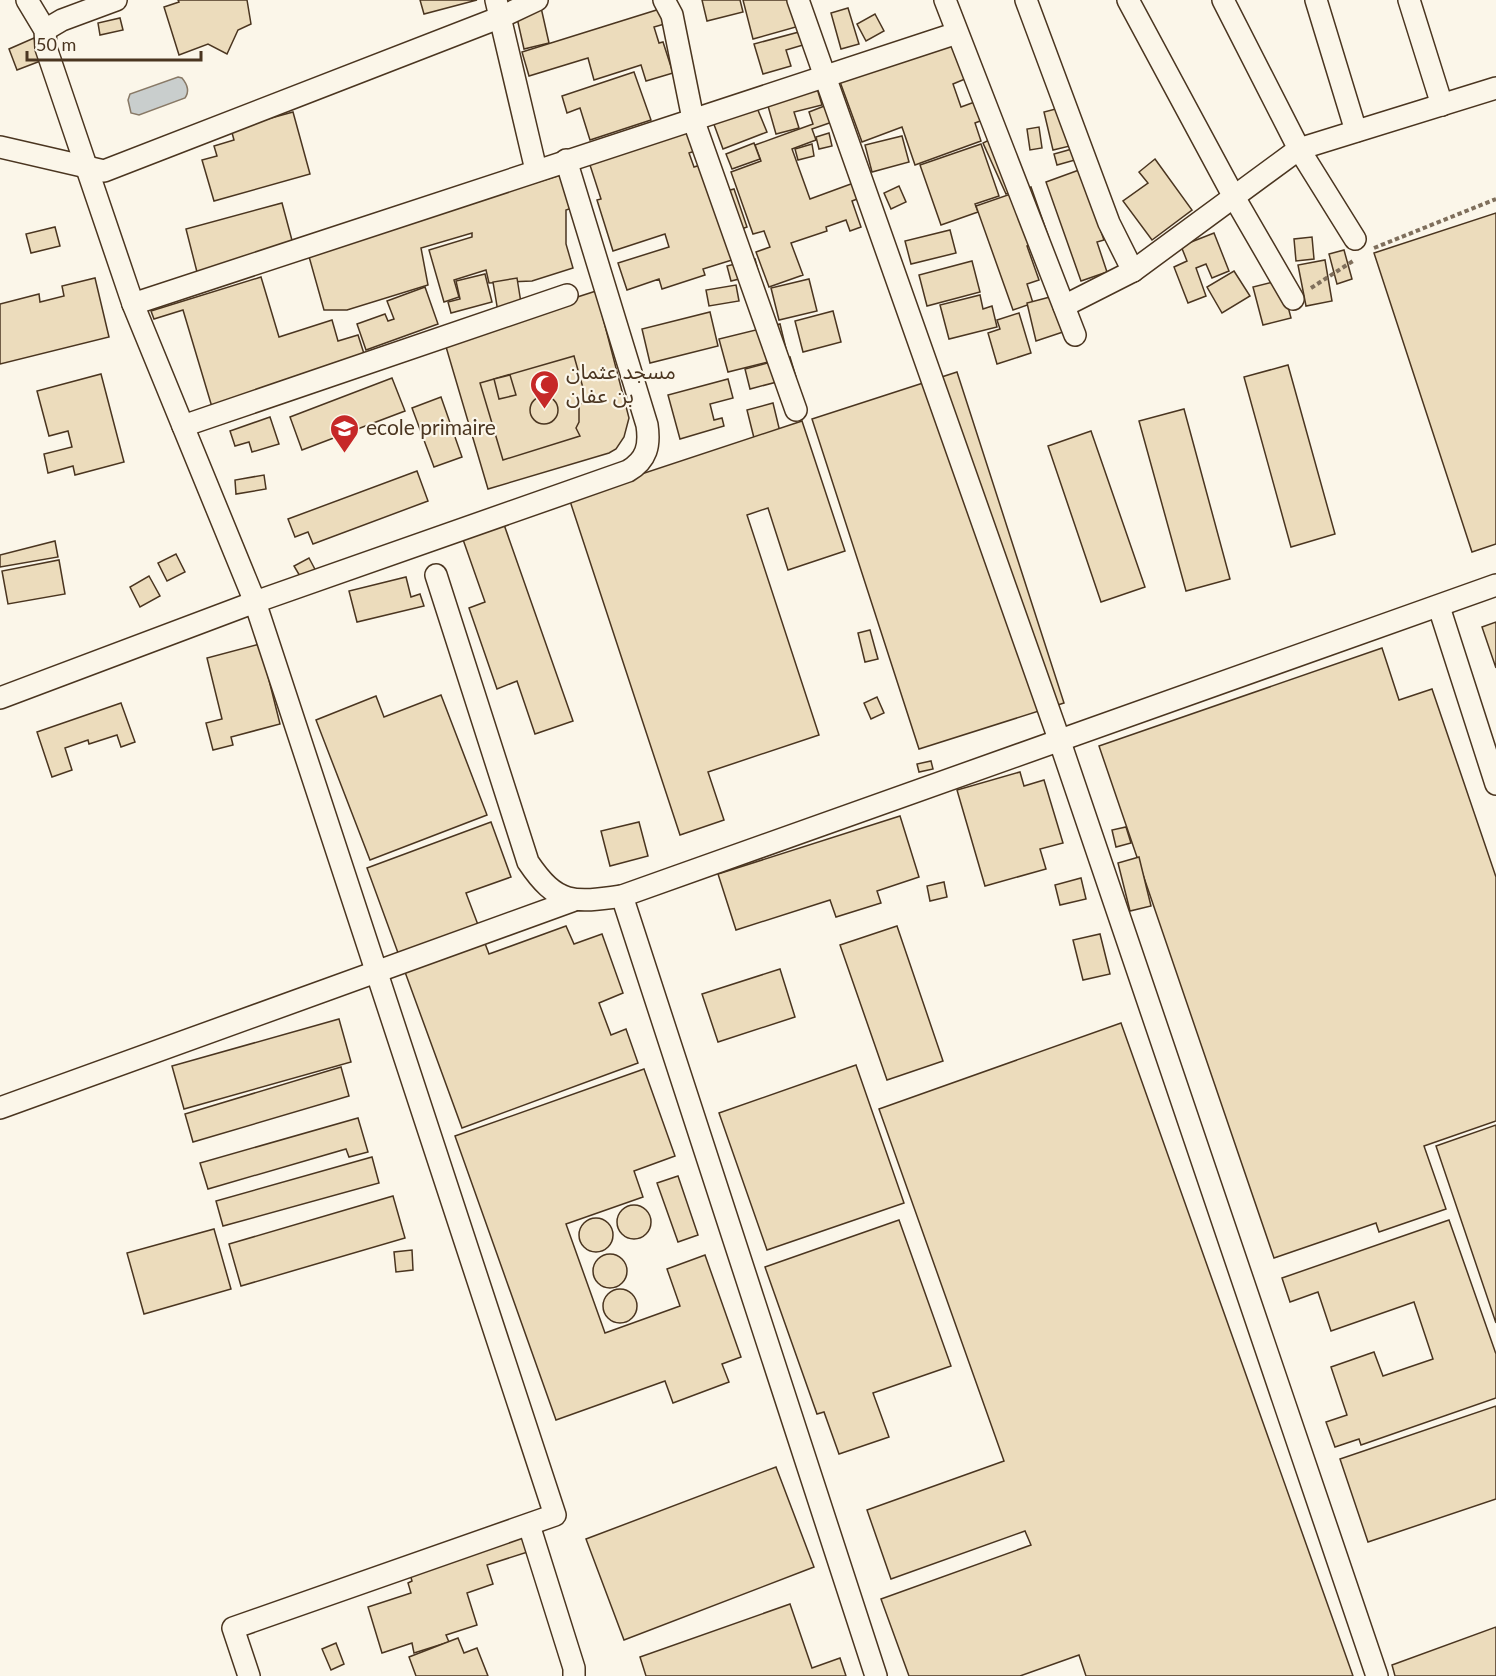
<svg xmlns="http://www.w3.org/2000/svg" width="1496" height="1676" font-family="Lato,'Noto Sans Arabic',sans-serif">
<rect width="100%" height="100%" fill="#fbf6e9"/>
<path fill="#c9cecd" stroke="#887966" stroke-width="1.5" d="M178,77L182,78C187,84 190,91 185,98L139,115L131,113L128,100L130,94Z"/>
<g fill="#ecdcbc" stroke="#4a3520" stroke-width="1.5">
<path d="M178,0H247L251,24L238,30L227,54L208,44L179,55L164,7L179,2Z"/>
<path d="M420,0H477L424,14Z"/>
<path d="M702,0H740L743,12L707,21Z"/>
<path d="M743,0H803L810,23L753,39Z"/>
<path d="M540,3L549,43L524,49L515,9Z"/>
<path d="M663,8L668,23L654,27L659,43L663,42L673,73L646,81L641,65L594,80L588,58L529,76L522,52Z"/>
<path d="M848,8L859,44L841,49L831,13Z"/>
<path d="M875,14L884,31L866,41L857,24Z"/>
<path d="M120,18L123,30L100,35L98,23Z"/>
<path d="M963,29L965,79L953,84L961,107L991,96L998,114L975,123L981,141L915,165L902,127L862,142L839,79Z"/>
<path d="M799,32L803,45L786,50L791,66L763,74L754,44Z"/>
<path d="M34,38L43,60L17,70L9,49Z"/>
<path d="M634,72L651,120L590,140L580,108L567,113L562,96Z"/>
<path d="M816,85L822,105L794,112L799,128L776,134L766,99Z"/>
<path d="M755,103L767,132L723,149L712,119Z"/>
<path d="M832,103L838,120L812,129L816,140L792,149L810,199L859,181L865,196L852,201L861,227L850,231L846,220L826,227L827,231L791,243L803,275L769,287L756,252L770,247L764,231L753,234L731,172L761,161L755,145L813,124L809,112Z"/>
<path d="M1075,104L1070,146L1053,150L1044,112Z"/>
<path d="M293,112L310,174L214,201L202,160L217,156L214,146L234,140L231,129Z"/>
<path d="M701,126L707,147L689,153L694,167L713,161L723,192L734,189L747,227L724,235L732,260L703,269L705,275L662,289L659,279L627,290L618,263L669,247L665,234L613,251L597,200L601,199L589,162Z"/>
<path d="M1039,127L1042,148L1030,150L1027,129Z"/>
<path d="M829,133L832,146L819,149L816,137Z"/>
<path d="M999,135L1022,187L1006,194L983,143Z"/>
<path d="M902,136L909,162L872,172L865,145Z"/>
<path d="M754,143L760,159L732,169L726,154Z"/>
<path d="M812,144L814,156L798,160L795,149Z"/>
<path d="M981,144L999,196L975,204L978,212L941,225L920,165Z"/>
<path d="M1072,149L1075,160L1057,165L1054,154Z"/>
<path d="M1155,159L1192,210L1152,240L1123,201L1148,183L1139,172Z"/>
<path d="M1079,170L1104,240L1097,242L1107,272L1081,281L1046,182Z"/>
<path d="M561,175L572,208L566,210V244L573,268L532,281L489,283L486,270L454,280L459,297L444,302L429,250L472,237V233L421,248L428,285L347,310H324L308,253Z"/>
<path d="M899,186L906,202L891,209L884,193Z"/>
<path d="M1031,187L1049,238L1027,246L1039,280L1027,284L1033,303L1013,310L976,206Z"/>
<path d="M282,203L293,244L197,272L186,229Z"/>
<path d="M1496,213V544L1472,552L1374,253Z"/>
<path d="M55,227L60,246L31,253L26,234Z"/>
<path d="M950,230L956,253L911,264L905,241Z"/>
<path d="M1214,233L1229,271L1212,278L1206,264L1196,268L1206,296L1188,303L1174,267L1187,261L1181,246Z"/>
<path d="M1312,237L1314,259L1296,261L1294,239Z"/>
<path d="M1344,250L1352,279L1337,284L1329,254Z"/>
<path d="M755,259L759,274L731,281L727,266Z"/>
<path d="M1325,260L1332,301L1306,306L1298,265Z"/>
<path d="M972,261L980,292L927,306L919,275Z"/>
<path d="M1234,271L1250,296L1222,313L1207,287Z"/>
<path d="M485,274L492,302L451,313L448,302L460,299L456,281Z"/>
<path d="M261,277L279,337L332,320L338,341L358,335L366,360L212,407L183,310L154,319L151,311Z"/>
<path d="M95,278L109,337L0,364V304L39,294L40,302L64,296L62,286Z"/>
<path d="M517,278L522,309L498,312L493,282Z"/>
<path d="M809,279L817,311L779,320L771,288Z"/>
<path d="M1281,280L1291,318L1263,325L1253,287Z"/>
<path d="M736,285L739,301L709,306L706,290Z"/>
<path d="M425,287L438,324L366,350L357,324L385,314L388,321L394,319L387,301Z"/>
<path d="M596,291L629,418L624,437L616,449L609,453L488,489L444,340Z"/>
<path d="M1069,292L1078,327L1036,341L1027,303Z"/>
<path d="M980,295L983,309L992,306L997,327L949,339L940,305Z"/>
<path d="M833,311L841,342L803,352L795,321Z"/>
<path d="M710,312L718,346L650,363L642,329Z"/>
<path d="M1019,313L1031,353L997,364L988,333L1000,329L997,320Z"/>
<path d="M780,324L788,357L728,372L719,339Z"/>
<path d="M574,356L587,402L579,404V422L576,428L580,436L503,460L480,383Z"/>
<path d="M790,357L796,377L750,389L745,369Z"/>
<path d="M1288,365L1335,534L1291,547L1244,377Z"/>
<path d="M957,372L1064,703L919,749L812,419Z"/>
<path d="M101,374L124,462L75,475L73,466L48,473L44,454L72,447L68,431L49,436L37,391Z"/>
<path d="M510,375L516,395L499,399L494,379Z"/>
<path d="M392,378L405,411L302,450L290,417Z"/>
<path d="M728,379L733,398L710,404L714,420L722,418L724,426L680,439L668,395Z"/>
<circle cx="544" cy="410" r="14"/>
<path d="M441,397L462,457L434,467L412,408Z"/>
<path d="M773,403L780,432L754,438L747,410Z"/>
<path d="M1184,409L1230,579L1186,591L1139,421Z"/>
<path d="M270,417L279,444L252,452L249,442L235,446L230,431Z"/>
<path d="M802,421L845,551L788,570L768,508L747,515L819,735L708,772L724,820L680,835L569,498Z"/>
<path d="M1091,431L1145,587L1101,602L1048,446Z"/>
<path d="M417,471L428,501L313,544L308,532L295,537L288,519Z"/>
<path d="M264,475L266,489L236,494L235,480Z"/>
<path d="M501,516L573,721L535,734L517,681L497,689L469,608L485,602L460,531Z"/>
<path d="M55,541L58,557L0,567V555Z"/>
<path d="M176,554L185,572L167,581L158,563Z"/>
<path d="M309,558L318,575L304,583L294,566Z"/>
<path d="M59,560L65,594L8,604L2,571Z"/>
<path d="M149,576L160,596L140,607L130,587Z"/>
<path d="M406,577L411,597L420,594L424,606L357,622L349,591Z"/>
<path d="M1496,622V668L1482,627Z"/>
<path d="M870,630L878,659L865,662L858,633Z"/>
<path d="M260,644L280,724L231,737L233,745L213,750L206,723L222,719L207,658Z"/>
<path d="M1382,648L1399,700L1432,689L1496,877V1121L1424,1146L1446,1209L1379,1232L1376,1223L1274,1258L1099,746Z"/>
<path d="M441,695L487,815L370,860L316,720L376,696L384,717Z"/>
<path d="M877,697L884,713L871,719L864,703Z"/>
<path d="M121,703L135,742L121,747L117,735L89,744L88,740L65,748L72,770L52,777L37,732Z"/>
<path d="M931,761L933,769L919,772L917,764Z"/>
<path d="M1020,772L1024,786L1044,780L1063,843L1040,849L1046,869L985,886L957,790Z"/>
<path d="M900,816L919,877L877,891L881,903L836,917L830,900L736,930L718,874Z"/>
<path d="M491,822L511,877L466,893L489,954L566,926L574,944L602,934L623,993L599,1003L611,1035L626,1029L638,1063L462,1128L367,868Z"/>
<path d="M639,822L648,856L610,866L601,831Z"/>
<path d="M1126,827L1131,843L1116,847L1112,830Z"/>
<path d="M1139,857L1151,906L1130,911L1118,863Z"/>
<path d="M1081,878L1086,899L1060,905L1055,885Z"/>
<path d="M944,882L947,897L930,901L927,886Z"/>
<path d="M897,926L943,1061L887,1080L840,945Z"/>
<path d="M1100,934L1110,974L1083,980L1073,940Z"/>
<path d="M780,969L795,1017L718,1042L702,994Z"/>
<path d="M339,1019L351,1062L184,1109L172,1066Z"/>
<path d="M1121,1023L1353,1676H1086L1079,1655L1020,1676H909L881,1599L1031,1545L1025,1531L891,1579L867,1510L1004,1461L879,1109Z"/>
<path d="M856,1065L904,1203L767,1250L719,1113Z"/>
<path d="M341,1067L349,1096L193,1142L185,1114Z"/>
<path d="M644,1069L675,1156L634,1171L643,1197L566,1224L605,1333L680,1306L667,1269L705,1255L741,1357L722,1364L729,1382L673,1403L665,1381L556,1420L455,1136Z"/>
<path d="M358,1118L368,1152L349,1157L346,1149L208,1189L200,1163Z"/>
<path d="M1496,1125V1323L1436,1146Z"/>
<path d="M372,1157L379,1183L223,1226L216,1201Z"/>
<path d="M678,1176L698,1235L678,1242L657,1183Z"/>
<path d="M393,1196L405,1238L241,1286L229,1244Z"/>
<circle cx="634" cy="1222" r="17"/>
<circle cx="596" cy="1235" r="17"/>
<path d="M899,1220L951,1366L873,1393L889,1437L839,1454L824,1412L817,1414L765,1267Z"/>
<path d="M1449,1220L1496,1354V1398L1361,1445L1359,1439L1335,1447L1326,1422L1347,1415L1331,1367L1374,1352L1383,1376L1433,1359L1414,1302L1331,1331L1318,1292L1290,1302L1282,1278Z"/>
<path d="M214,1229L231,1289L144,1314L127,1253Z"/>
<path d="M412,1250L413,1270L396,1272L394,1252Z"/>
<circle cx="610" cy="1271" r="17"/>
<circle cx="620" cy="1306" r="17"/>
<path d="M1496,1406V1499L1368,1542L1340,1459Z"/>
<path d="M776,1467L814,1567L624,1640L586,1539Z"/>
<path d="M531,1530L537,1549L487,1565L493,1584L467,1593L477,1625L446,1635L449,1642L414,1653L412,1643L382,1653L368,1607L411,1593L408,1583L412,1581L409,1570Z"/>
<path d="M790,1604L812,1668L840,1658L846,1676H646L640,1657Z"/>
<path d="M1496,1627V1676H1395L1392,1665Z"/>
<path d="M458,1638L464,1653L477,1648L488,1676H416L409,1657Z"/>
<path d="M336,1643L344,1664L331,1670L322,1649Z"/>
</g>
<g fill="none" stroke-linecap="round" stroke-linejoin="round">
<defs>
<g id="minor">
<path d="M27,0L45,30L46,48L133,304L255,602L628,471C647,460 650,445 647,425L566,160"/>
<path d="M496,0L536,170"/>
<path d="M664,0L672,15L693,119L796,410"/>
<path d="M798,0L1059,739L1377,1676"/>
<path d="M945,0L1075,335"/>
<path d="M1026,0L1109,223L1133,271"/>
<path d="M1128,0L1234,197L1293,299"/>
<path d="M1223,0L1299,149L1355,239"/>
<path d="M1316,0L1356,131"/>
<path d="M1409,0L1442,105"/>
<path d="M45,30L62,20L116,0"/>
<path d="M0,147L104,171L501,17L537,0"/>
<path d="M133,304L957,33"/>
<path d="M1064,306L1133,271L1299,149L1496,88"/>
<path d="M183,426L567,295"/>
<path d="M436,575L528,862C557,905 573,903 622,896L1496,585"/>
<path d="M1439,607L1496,784"/>
<path d="M0,698L255,602L555,1515L233,1628L249,1676"/>
<path d="M622,896L876,1676"/>
<path d="M0,1108L572,901"/>
<path d="M529,1525L574,1668V1676"/>
</g>
</defs>
<use href="#minor" stroke="#4a3520" stroke-width="24"/>
<g stroke="#7f6f5c" stroke-width="4" stroke-dasharray="4.5 3" stroke-linecap="butt">
<path d="M1374,248L1496,199"/>
<path d="M1311,288L1353,261"/>
</g>
<use href="#minor" stroke="#fbf6e9" stroke-width="21"/>
</g>
<defs>
<symbol id="mosque-pin" viewBox="-11 -11 22 30"><path d="M0 17L-7.5 6A9.5 9.5 0 1 1 7.5 6Z" fill="#c62828" stroke="#fbf6e9"/><path d="M3.5-4.9A6 6 0 1 0 3.5 4.9A5 5 0 1 1 3.5-4.9Z" fill="#fff"/></symbol>
<symbol id="school-pin" viewBox="-11 -11 22 30"><path d="M0 17L-7.5 6A9.5 9.5 0 1 1 7.5 6Z" fill="#c62828" stroke="#fbf6e9"/><path d="M0-5L7-2L0 1L-7-2ZM-4 1L0 2.5L4 1V4Q0 6-4 4Z" fill="#fff"/></symbol>
</defs>
<g fill-rule="evenodd">
<use href="#mosque-pin" x="528" y="368" width="33" height="45"/>
<use href="#school-pin" x="328" y="412" width="33" height="45"/>
</g>
<g text-anchor="middle" stroke-width="4.5" stroke-linejoin="round" paint-order="stroke">
<g font-size="21" fill="#4a3520" stroke="#fbf6e9" text-anchor="start">
<text x="566" y="379">مسجد عثمان<tspan x="566" dy="24">بن عفان</tspan></text>
<text x="366" y="435">ecole primaire</text>
</g>
</g>
<path d="M27 51v9h174v-9" fill="none" stroke="#4a3520" stroke-width="3"/>
<text x="36" y="51" font-size="18" fill="#4a3520" stroke="#fbf6e9" stroke-width="4.5" paint-order="stroke">50 m</text>
</svg>
